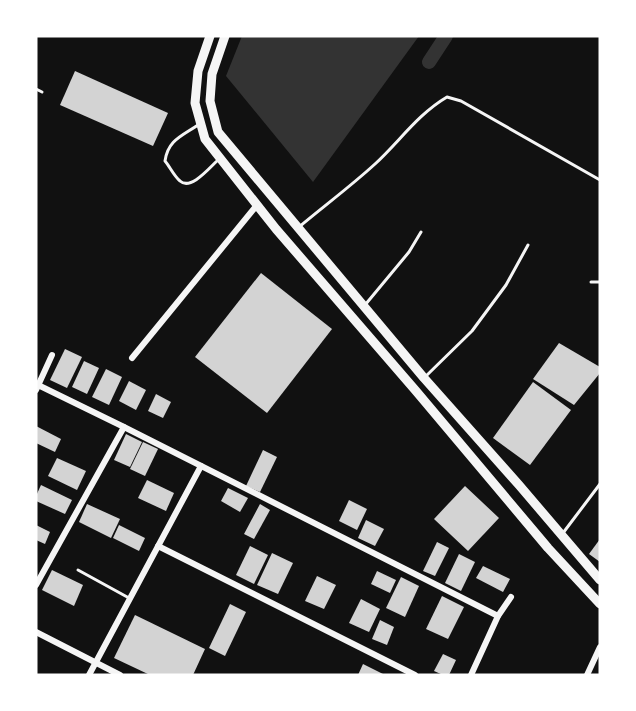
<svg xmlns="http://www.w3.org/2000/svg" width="636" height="711" font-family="'DM Sans',sans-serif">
<rect width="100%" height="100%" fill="#111"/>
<path fill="#333" d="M242,36H419L313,182L226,76Z"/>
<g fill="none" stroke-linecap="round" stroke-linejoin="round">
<path stroke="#333" stroke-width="14" d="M429,62L446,36"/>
</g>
<g fill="#d3d3d3">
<path d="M75,71L168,113L153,146L60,105Z"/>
<path d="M261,273L332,329L267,413L195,357Z"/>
<path d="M559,343L600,367V373L574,405L533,379Z"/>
<path d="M65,349L82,357L67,388L50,380Z"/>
<path d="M84,361L99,368L87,394L72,387Z"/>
<path d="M106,369L122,377L109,405L92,397Z"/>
<path d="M129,381L146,390L136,410L119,401Z"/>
<path d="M533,382L571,410L530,465L493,438Z"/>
<path d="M156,394L171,402L163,418L148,411Z"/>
<path d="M36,426L61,439L55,452L36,443Z"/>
<path d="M126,434L142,442L130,467L114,460Z"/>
<path d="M143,442L158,449L145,476L130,469Z"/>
<path d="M263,450L277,457L260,492L246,486Z"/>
<path d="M57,458L86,471L77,490L48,476Z"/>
<path d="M147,480L174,493L166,511L138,498Z"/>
<path d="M41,485L72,500L65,514L36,501V496Z"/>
<path d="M465,486L499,518L468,551L434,519Z"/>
<path d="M228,488L248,498L240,512L221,501Z"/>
<path d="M349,500L367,509L357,530L339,521Z"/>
<path d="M87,504L120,519L111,538L79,522Z"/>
<path d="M260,504L270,510L254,539L244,534Z"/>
<path d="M366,520L384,529L375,546L358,538Z"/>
<path d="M36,525L50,532L45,544L36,540Z"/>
<path d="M119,525L145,538L139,551L113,538Z"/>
<path d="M600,539V562L589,554Z"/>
<path d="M437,542L449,548L435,576L423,571Z"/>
<path d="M250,546L268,555L254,584L236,575Z"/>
<path d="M272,553L293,563L278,594L257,585Z"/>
<path d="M459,554L475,562L461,591L445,583Z"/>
<path d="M483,566L510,579L503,592L476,578Z"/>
<path d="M52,570L83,585L74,606L42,590Z"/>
<path d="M377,571L396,580L390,593L371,584Z"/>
<path d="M317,576L336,585L324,609L305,601Z"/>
<path d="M401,577L419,586L405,617L386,608Z"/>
<path d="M442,596L464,607L448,639L426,629Z"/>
<path d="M361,599L380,609L369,632L349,623Z"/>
<path d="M230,604L246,612L225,656L209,648Z"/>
<path d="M135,615L205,649L193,675H150L114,658Z"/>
<path d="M380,620L394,627L387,645L372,639Z"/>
<path d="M443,654L456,660L449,675H443L434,671Z"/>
<path d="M363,664L385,675H358Z"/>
</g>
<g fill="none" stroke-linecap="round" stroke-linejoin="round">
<g stroke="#f5f5f5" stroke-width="3">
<path d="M36,89L42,92"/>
<path d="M198,125C182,136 168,140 165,161C170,167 174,176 180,181C191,191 210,167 219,159"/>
<path d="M299,227C324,206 351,186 375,164C399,142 418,114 447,97L461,101L600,180"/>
<path d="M591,282H600"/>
<path d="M365,305L409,252L421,232"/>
<path d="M425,377L472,331L506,285L528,245"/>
<path d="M563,533L600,484"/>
<path d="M78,570L129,598"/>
</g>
<g stroke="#f5f5f5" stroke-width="6">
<path d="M132,358L257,205"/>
<path d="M36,384L124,427L498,616"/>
<path d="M36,390L52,355"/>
<path d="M158,546L415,675"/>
<path d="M36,585L124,427"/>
<path d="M36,632L120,675"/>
<path d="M89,675L201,466"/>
<path d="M471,675L498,616L511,597"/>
<path d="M587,675L600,647"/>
</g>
<g stroke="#f5f5f5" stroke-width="9">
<path d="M210,36L198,71L195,103L205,139L276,229L416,391L548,548L600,604"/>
<path d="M225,36L212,74L210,101L218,132L424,378L519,485L600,580"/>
</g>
</g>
<rect width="636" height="711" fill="none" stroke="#ffffff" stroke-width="75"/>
</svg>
